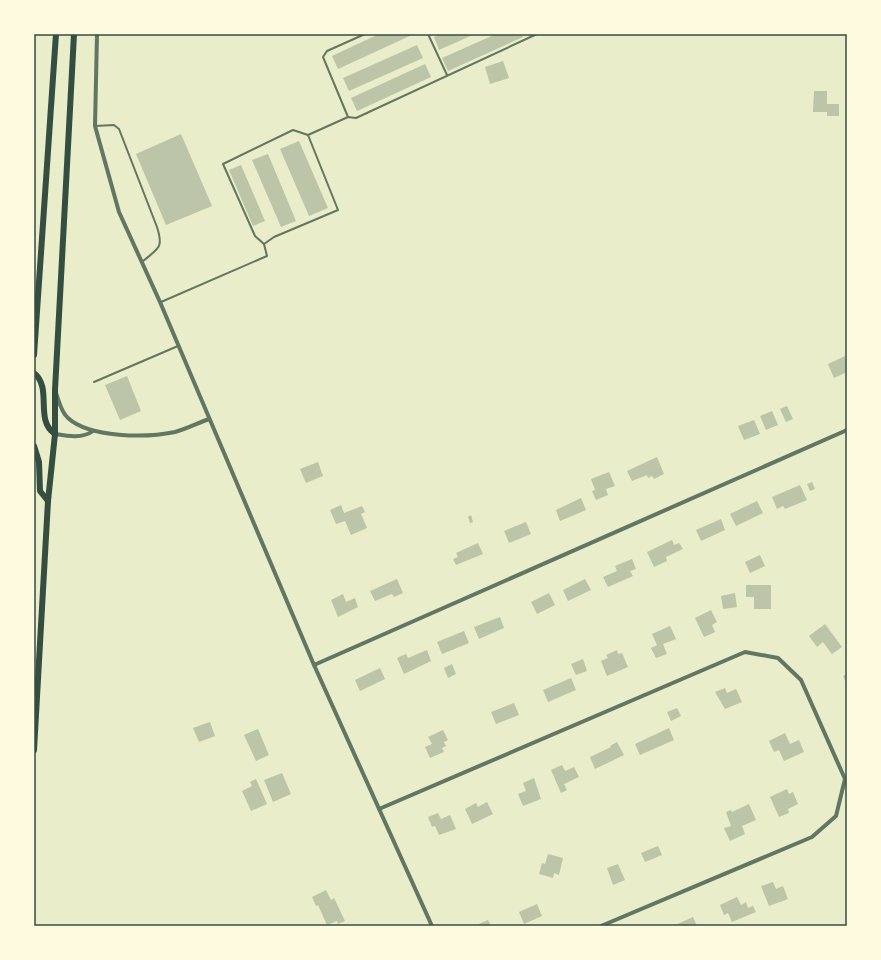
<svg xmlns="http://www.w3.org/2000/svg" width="881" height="960" font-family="'Public Sans',sans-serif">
<rect width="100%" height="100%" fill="#e9edc9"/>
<g fill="#bcc5a7">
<path d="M379,34H414L338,69L332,56Z"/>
<path d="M440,34H475L439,50L434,37Z"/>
<path d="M496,34H521L523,37L448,71L442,58Z"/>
<path d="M417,45L423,58L349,91L343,78Z"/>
<path d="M503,61L509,78L490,84L485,67Z"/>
<path d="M425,64L431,77L357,111L351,98Z"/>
<path d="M814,91H827V104H839V116H827V112H813Z"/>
<path d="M181,134L212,206L166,225L136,154Z"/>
<path d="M299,141L328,208L309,216L280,149Z"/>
<path d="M268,154L296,221L281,227L252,160Z"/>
<path d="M241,165L265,221L253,226L229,170Z"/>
<path d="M845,356L847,372L834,378L828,364Z"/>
<path d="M127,376L141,411L120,420L105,385Z"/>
<path d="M787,406L793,419L786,422L780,409Z"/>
<path d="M772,411L778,425L766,430L760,416Z"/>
<path d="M754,420L760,434L744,440L738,426Z"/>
<path d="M657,457L664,474L654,479L652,476L648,478L647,475L632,481L627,471Z"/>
<path d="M318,462L323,476L306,483L300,469Z"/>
<path d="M609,472L615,486L606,489L608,495L596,500L592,491L595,490L591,479Z"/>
<path d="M812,482L815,489L810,491L807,484Z"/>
<path d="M800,485L807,500L785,509L783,506L777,509L772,497Z"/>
<path d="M581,498L586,510L560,521L556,510Z"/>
<path d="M757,501L763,513L736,526L730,514Z"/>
<path d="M341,505L344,513L362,506L365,512L361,514L367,528L351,535L345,521L336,524L330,510Z"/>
<path d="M471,515L473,522L470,523L468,517Z"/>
<path d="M721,519L725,530L701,541L696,530Z"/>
<path d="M526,522L531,534L509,543L504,531Z"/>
<path d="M672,540L674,545L679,543L683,549L666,557L667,561L654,567L647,552Z"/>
<path d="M478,543L483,554L456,565L453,559L458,557L456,553Z"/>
<path d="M760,555L765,566L750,573L745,562Z"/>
<path d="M632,559L636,569L630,571L633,576L608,587L603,577L617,571L615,566Z"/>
<path d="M397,579L403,593L394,597L392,594L375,601L370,591Z"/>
<path d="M585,579L591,590L568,601L563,590Z"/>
<path d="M746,585H771V609H754V597H746Z"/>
<path d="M549,593L555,605L537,614L531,602Z"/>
<path d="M735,593L737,607L723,609L721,596Z"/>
<path d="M343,594L346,602L355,598L358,607L338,617L331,600Z"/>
<path d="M711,610L717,622L712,625L715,632L704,637L695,618Z"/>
<path d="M500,617L504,628L479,639L474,627Z"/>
<path d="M825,624L842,647L832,654L823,642L817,647L809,636Z"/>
<path d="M670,626L676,639L663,644L667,654L656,658L651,648L657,645L652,634Z"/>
<path d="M464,631L469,643L442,654L437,642Z"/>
<path d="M427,650L431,661L404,674L397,658L406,654L408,658Z"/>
<path d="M617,650L618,654L622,653L628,667L607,676L601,661L608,658L606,655Z"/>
<path d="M583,659L587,671L576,675L571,664Z"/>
<path d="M452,664L456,674L448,678L444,668Z"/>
<path d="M380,668L385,679L360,691L355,680Z"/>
<path d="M847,674V684L843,676Z"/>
<path d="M571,678L576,690L548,702L543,690Z"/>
<path d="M725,688L727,693L736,689L742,702L725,709L715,692Z"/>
<path d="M514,703L519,715L496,724L491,712Z"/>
<path d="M677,708L681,716L671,721L667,712Z"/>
<path d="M210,722L215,736L199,742L193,728Z"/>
<path d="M669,728L674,740L640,755L635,744Z"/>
<path d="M258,729L269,755L256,761L244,735Z"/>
<path d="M443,730L448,740L444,742L446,746L442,748L444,752L430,758L425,747L432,744L428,737Z"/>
<path d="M785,733L790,744L799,740L804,752L784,761L779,750L774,752L769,741Z"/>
<path d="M617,742L624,755L595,769L590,757L611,747L610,746Z"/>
<path d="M562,765L565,771L574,767L579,777L564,784L567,790L561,793L551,770Z"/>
<path d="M282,773L291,794L273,802L264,780Z"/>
<path d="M534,778L541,799L523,806L518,794L526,791L523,783Z"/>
<path d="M256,779L267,804L251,811L242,791L252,786L250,782Z"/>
<path d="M787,789L789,794L793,792L798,804L788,809L789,813L779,817L770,797Z"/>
<path d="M487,802L493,814L472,824L465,809L476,803L478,807Z"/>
<path d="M749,804L756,820L742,826L745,834L730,841L724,828L731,826L726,812L731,810L732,812Z"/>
<path d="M438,813L441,819L450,815L456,829L439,835L435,826L432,827L428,817Z"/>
<path d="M658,846L662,855L645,862L641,853Z"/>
<path d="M548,854L563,858L559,875L554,873L553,878L539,874L542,863L545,864Z"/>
<path d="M618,864L625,880L613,885L607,868Z"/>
<path d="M773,882L776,889L783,886L788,899L769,906L761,886Z"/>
<path d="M326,890L331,900L334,898L345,921L338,924L337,921L327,925L318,905L316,906L312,897Z"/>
<path d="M737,897L741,905L746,902L748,908L753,906L756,912L732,922L728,913L724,915L720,905Z"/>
<path d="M537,904L542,916L524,924L519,912Z"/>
<path d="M693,917L697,926H673Z"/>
<path d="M488,920L491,926H480L479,924Z"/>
</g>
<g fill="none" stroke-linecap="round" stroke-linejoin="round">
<g stroke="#617663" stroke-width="2">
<path d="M428,34L447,75"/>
<path d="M348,117L323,57L327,51L365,34"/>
<path d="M95,126L114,125L119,129L157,227C164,249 158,248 142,262"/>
<path d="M264,244L255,236L223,164L293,130L308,135"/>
<path d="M161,302L267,256L264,244L274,237L338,210L308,135L348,117L356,118L537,34"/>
<path d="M94,382L178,346"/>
</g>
<g stroke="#617663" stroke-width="4">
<path d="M97,34L95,126L119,212L160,302L314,665L432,926"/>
<path d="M56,393C59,401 61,412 68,418C90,438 146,438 175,432C186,429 198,423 209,419"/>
<path d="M55,434C67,436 82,439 93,431"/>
<path d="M314,665L847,430"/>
<path d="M379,809L745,652L778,658L801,680L845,779L836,816L812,837L601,926"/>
</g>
<g stroke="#344e41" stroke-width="6">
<path d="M34,355L56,34"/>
<path d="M34,373C53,388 34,420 55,434"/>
<path d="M34,446L39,462L40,491L48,501"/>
<path d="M34,750L48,501L55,434V390L74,34"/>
</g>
</g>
<rect width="881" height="960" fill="none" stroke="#fefae0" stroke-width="70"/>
<rect x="35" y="35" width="811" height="890" fill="none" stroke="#344e41" stroke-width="1.5"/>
</svg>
